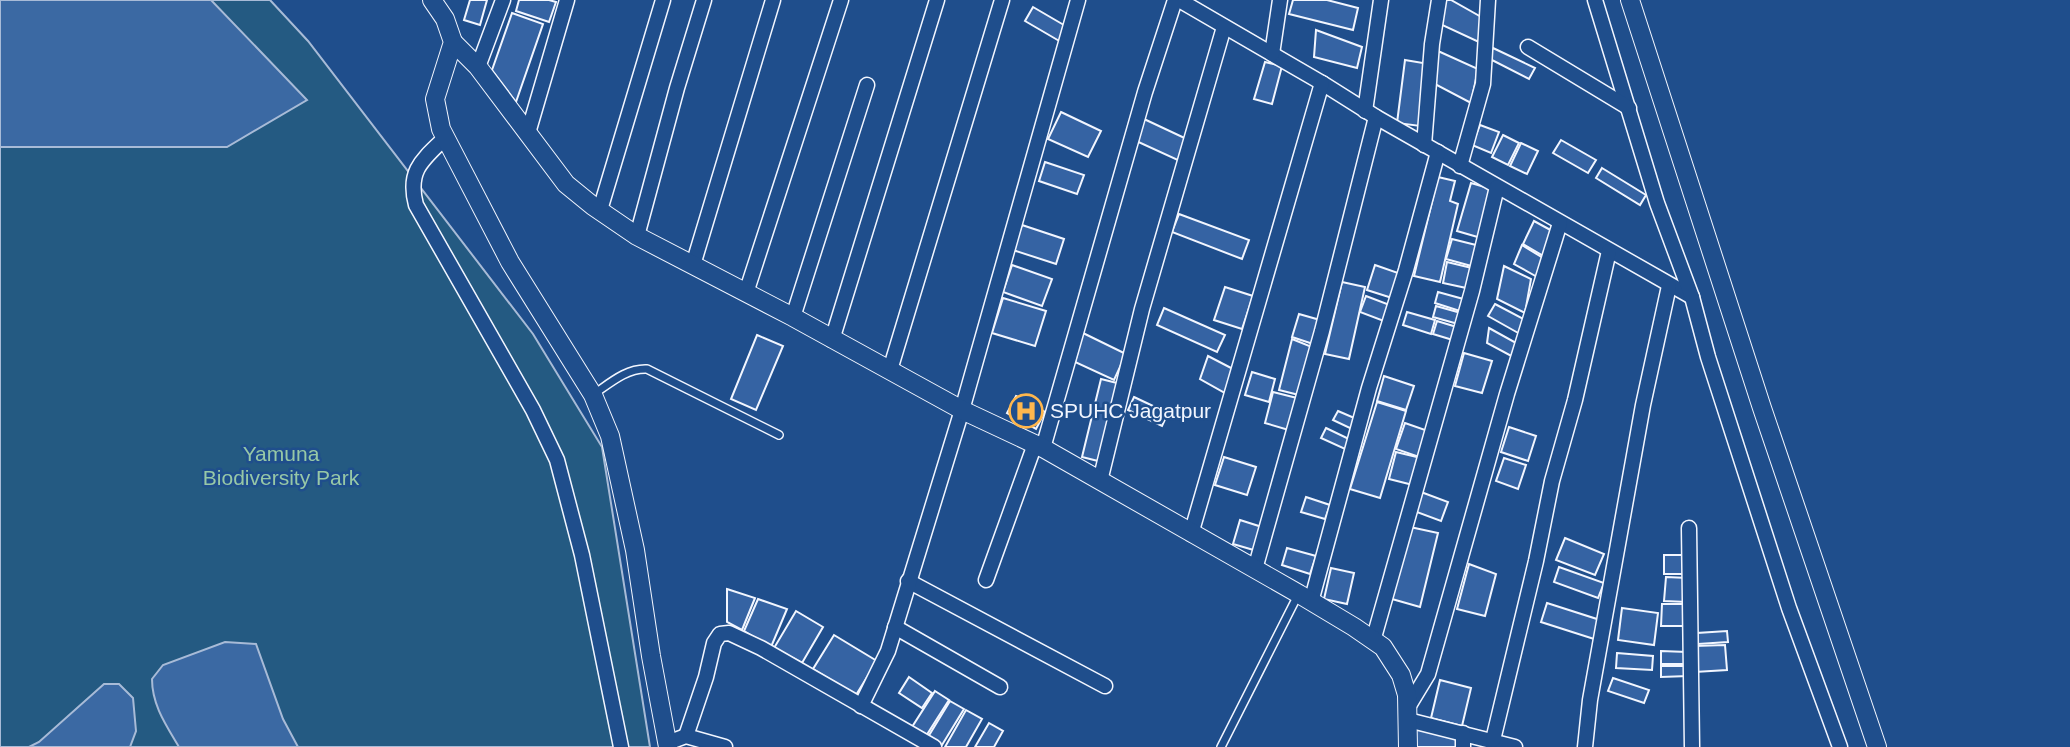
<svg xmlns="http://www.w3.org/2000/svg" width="2070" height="747" font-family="Helvetica,sans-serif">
<rect width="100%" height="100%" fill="#1f4e8c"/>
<path fill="#245a82" stroke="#a8bbd7" stroke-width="2" d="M0,0H270L308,41L533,334L602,447L650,747H0Z"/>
<g fill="#3b69a3" stroke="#a8bbd7" stroke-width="2">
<path d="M0,0H211L307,100L227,147H0Z"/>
<path d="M225,642L256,644L283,719L298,747H179C166,725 152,705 152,679L163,665Z"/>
<path d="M104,684H119L133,698L136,731L130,747H29L39,742Z"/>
</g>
<g fill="#3563a3" stroke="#f2f6ff" stroke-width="2">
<path d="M470,0H487L480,25L464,20Z"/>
<path d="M519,0H549L556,2L549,22L516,11Z"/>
<path d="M1293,0H1327L1358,8L1353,30L1289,14Z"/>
<path d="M1443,0H1451L1483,18L1481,43L1440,24Z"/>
<path d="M1033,7L1069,28L1061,42L1025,21Z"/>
<path d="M512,13L543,24L516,102L492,70Z"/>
<path d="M1316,30L1362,47L1357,68L1314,57Z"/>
<path d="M1493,48L1535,68L1529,79L1488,58Z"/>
<path d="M1438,51L1478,69L1471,103L1431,82Z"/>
<path d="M1405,60L1429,64L1420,126L1397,123Z"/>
<path d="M1265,62L1282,66L1272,104L1254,99Z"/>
<path d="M1061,112L1101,131L1088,157L1048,139Z"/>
<path d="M1144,119L1191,141L1182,162L1134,140Z"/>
<path d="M1480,125L1499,132L1491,153L1472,145Z"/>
<path d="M1503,135L1519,143L1508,165L1492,157Z"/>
<path d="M1561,140L1596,160L1588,173L1553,153Z"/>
<path d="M1521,143L1538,151L1527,174L1510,166Z"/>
<path d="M1045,162L1084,175L1077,194L1039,181Z"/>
<path d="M1602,168L1646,195L1640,205L1596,178Z"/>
<path d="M1438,177L1455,181L1450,201L1458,204L1440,282L1414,276Z"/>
<path d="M1471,183L1495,190L1481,238L1457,231Z"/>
<path d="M1179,214L1249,240L1242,259L1172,232Z"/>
<path d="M1534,221L1556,233L1545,257L1523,244Z"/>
<path d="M1022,225L1064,239L1056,264L1013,250Z"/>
<path d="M1452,239L1480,246L1475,267L1446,259Z"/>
<path d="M1522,245L1548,261L1539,278L1514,264Z"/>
<path d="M1447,262L1476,269L1471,289L1443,283Z"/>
<path d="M1012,265L1052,279L1042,306L1003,292Z"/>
<path d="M1375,265L1401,274L1392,298L1367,290Z"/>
<path d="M1504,266L1531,279L1525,313L1497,299Z"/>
<path d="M1342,282L1365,287L1349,359L1325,354Z"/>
<path d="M1225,287L1253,296L1242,329L1214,320Z"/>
<path d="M1438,292L1467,300L1463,312L1435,303Z"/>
<path d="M1366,296L1395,307L1389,323L1360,312Z"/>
<path d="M1003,298L1046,311L1035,346L992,333Z"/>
<path d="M1495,304L1527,321L1520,334L1488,316Z"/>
<path d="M1436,306L1461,313L1458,324L1433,317Z"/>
<path d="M1164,308L1225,335L1217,352L1157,325Z"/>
<path d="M1407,312L1435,320L1431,334L1403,325Z"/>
<path d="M1299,314L1320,320L1313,344L1292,337Z"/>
<path d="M1437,321L1460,328L1456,341L1433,334Z"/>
<path d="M1489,328L1518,344L1515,358L1487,343Z"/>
<path d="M1083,333L1126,354L1114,380L1075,362Z"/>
<path d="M757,335L783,346L756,410L731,399Z"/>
<path d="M1292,339L1312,347L1299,395L1279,390Z"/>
<path d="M1464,353L1492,361L1482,393L1455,386Z"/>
<path d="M1208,356L1235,370L1225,393L1200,379Z"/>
<path d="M1252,372L1275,379L1269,402L1245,395Z"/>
<path d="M1384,376L1414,386L1406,410L1377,401Z"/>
<path d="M1101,379L1121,384L1102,462L1082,457Z"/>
<path d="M1273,392L1301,399L1292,431L1265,423Z"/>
<path d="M1016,396L1045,412L1036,429L1007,413Z"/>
<path d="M1134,397L1168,413L1162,426L1128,410Z"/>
<path d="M1377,402L1406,411L1380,498L1350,489Z"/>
<path d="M1338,411L1359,420L1354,430L1333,420Z"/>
<path d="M1405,423L1431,432L1422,458L1396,449Z"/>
<path d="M1509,427L1536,436L1528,461L1501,452Z"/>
<path d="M1326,428L1349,439L1345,449L1321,438Z"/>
<path d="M1396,452L1421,458L1413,485L1389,479Z"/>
<path d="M1224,457L1256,467L1247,495L1215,485Z"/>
<path d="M1504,458L1526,465L1518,489L1496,481Z"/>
<path d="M1421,492L1448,502L1441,521L1414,511Z"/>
<path d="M1306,497L1330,505L1325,519L1301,512Z"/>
<path d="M1240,520L1265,528L1257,551L1233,544Z"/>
<path d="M1410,527L1438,533L1420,607L1392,599Z"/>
<path d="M1565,538L1604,554L1595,575L1556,560Z"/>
<path d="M1287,548L1316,556L1310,574L1282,565Z"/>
<rect x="1664" y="555" width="22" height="19"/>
<path d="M1469,564L1496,574L1485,616L1457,609Z"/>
<path d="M1559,567L1604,583L1598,598L1554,582Z"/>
<path d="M1331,568L1354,573L1347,604L1324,599Z"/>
<path d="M1666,577L1688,578L1687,602L1664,601Z"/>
<path d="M727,589L755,598L742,630L727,622Z"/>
<path d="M758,599L787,609L771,647L744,631Z"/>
<path d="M1547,603L1600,620L1594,639L1541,622Z"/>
<path d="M1662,604H1688V626H1661Z"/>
<path d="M1622,608L1658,613L1654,645L1618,640Z"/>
<path d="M796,611L823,627L802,663L774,648Z"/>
<path d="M1727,631L1728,642L1698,644L1697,633Z"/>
<path d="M834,635L877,661L856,695L813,669Z"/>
<path d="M1725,645L1727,670L1695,672L1694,646Z"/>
<path d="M1661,651L1687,652V664H1661Z"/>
<path d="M1617,653L1653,656L1652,670L1616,668Z"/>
<path d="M1661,666H1688V676L1661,677Z"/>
<path d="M909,677L932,693L922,708L899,693Z"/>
<path d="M1613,678L1649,690L1644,703L1608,691Z"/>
<path d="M1440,680L1471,688L1462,726L1431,718Z"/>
<path d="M935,691L949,700L926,736L912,727Z"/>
<path d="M950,701L964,709L942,745L928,737Z"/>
<path d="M966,710L982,719L966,747H945Z"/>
<path d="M989,723L1003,731L994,747H975Z"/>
<path d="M1410,728L1460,738L1459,747H1412Z"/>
</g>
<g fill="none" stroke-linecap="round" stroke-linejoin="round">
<defs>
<g id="service">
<path d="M594,394C610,383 627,368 647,369L779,435"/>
<path d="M1221,747L1298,595"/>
</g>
<g id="minor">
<path d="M1179,0L1322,83L1376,117L1692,297"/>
<path d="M1595,0L1657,203L1692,297L1708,357L1789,608L1840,747"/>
<path d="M1528,47L1629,108"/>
<path d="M1272,54L1280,0"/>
<path d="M478,67L503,0"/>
<path d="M1365,111L1381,0"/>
<path d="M528,133L567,0"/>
<path d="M445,138C422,160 407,171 416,205L533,410L557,460L582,555L621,747"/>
<path d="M1424,145L1432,44L1439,0"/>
<path d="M1460,166L1483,84L1488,0"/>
<path d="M600,210L663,0"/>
<path d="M637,236L677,88L704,0"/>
<path d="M693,265L773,0"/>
<path d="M746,293L841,0"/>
<path d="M793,317L867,85"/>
<path d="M832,340L937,0"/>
<path d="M890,370L1002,0"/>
<path d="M1043,448L1145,92L1175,0"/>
<path d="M1100,481L1142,309L1224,27"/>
<path d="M1689,528L1692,747"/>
<path d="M1191,534L1322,83"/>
<path d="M1255,569L1322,331L1376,117"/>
<path d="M986,580L1035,444"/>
<path d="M908,581L1105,686"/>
<path d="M1311,602L1369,388L1406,270L1438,152"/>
<path d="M895,627L1000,687"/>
<path d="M1373,641L1472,291L1497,187"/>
<path d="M861,706L888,651L962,410L1078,0"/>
<path d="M1408,707L1428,674L1507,394L1560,223"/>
<path d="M1408,720L1515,747"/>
<path d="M1463,733V747"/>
<path d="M686,736L706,677L714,643L720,634L729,633L761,648L934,747"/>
<path d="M1493,740L1536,561L1552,481L1575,400L1609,251"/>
<path d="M667,743L686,736L725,747"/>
<path d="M1585,747L1590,700L1643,405L1669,286"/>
</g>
<g id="tertiary">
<path d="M432,0L445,19L453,42L435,99L441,129L510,262L593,395L610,436L635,550L651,656L668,747"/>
<path d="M1630,0L1762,408L1877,747"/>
<path d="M453,42L478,67L566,184L593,206L637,236L793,317L962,410L1043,448L1299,594L1354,627L1383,647L1401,675L1407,695L1408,747"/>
</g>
</defs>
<use href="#service" stroke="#f2f6ff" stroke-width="10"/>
<use href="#minor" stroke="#f2f6ff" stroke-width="17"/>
<use href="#tertiary" stroke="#f2f6ff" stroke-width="20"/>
<use href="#service" stroke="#1f4e8c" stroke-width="7"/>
<use href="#minor" stroke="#1f4e8c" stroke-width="14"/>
<use href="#tertiary" stroke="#1f4e8c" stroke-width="18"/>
</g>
<defs>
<symbol id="hospital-ring" viewBox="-11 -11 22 22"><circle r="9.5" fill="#1f4e8c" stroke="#ffb74d" stroke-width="1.5"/><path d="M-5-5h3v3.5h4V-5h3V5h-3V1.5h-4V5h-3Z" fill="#ffb74d"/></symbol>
</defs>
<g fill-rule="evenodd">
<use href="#hospital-ring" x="1007" y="392" width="38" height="38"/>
</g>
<g text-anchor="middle" stroke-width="5" stroke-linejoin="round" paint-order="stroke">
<g font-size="21" fill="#f2f6ff" stroke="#1f4e8c" text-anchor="start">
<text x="1050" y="418">SPUHC Jagatpur</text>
</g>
<g font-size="21" fill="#97c8a6" stroke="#1f4e8c">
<text x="281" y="461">Yamuna<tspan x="281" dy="24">Biodiversity Park</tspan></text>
</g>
</g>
</svg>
